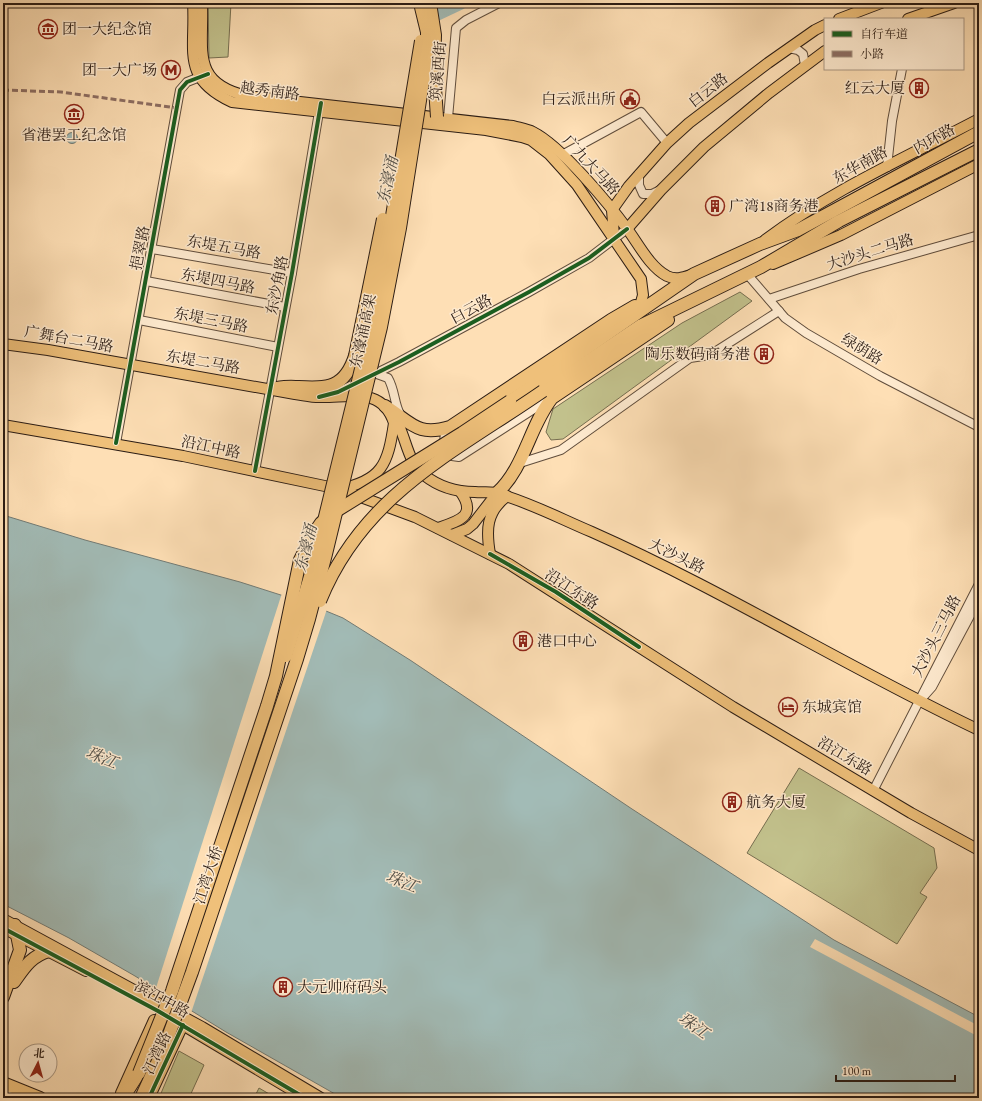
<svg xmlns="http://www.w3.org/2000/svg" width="982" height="1101" font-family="'EB Garamond','Noto Serif SC',serif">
<rect width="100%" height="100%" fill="#fedfb5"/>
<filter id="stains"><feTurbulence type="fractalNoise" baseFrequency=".005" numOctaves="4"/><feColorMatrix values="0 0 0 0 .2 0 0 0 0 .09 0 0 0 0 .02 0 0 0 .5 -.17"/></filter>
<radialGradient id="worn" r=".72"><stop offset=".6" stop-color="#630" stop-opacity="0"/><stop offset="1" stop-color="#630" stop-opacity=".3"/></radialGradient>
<g fill="#c2c18c" stroke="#766e50">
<path d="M208,3H231L228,57L209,58Z"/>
<path d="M740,292L752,301L563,439L551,440L546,432L553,409L682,323Z"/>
<path d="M799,768L934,848L937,868L920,893L927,897L897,944L747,853Z"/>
<path d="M179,1051L204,1065L189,1098H159Z"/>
<path d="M259,1088L276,1098H254Z"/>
</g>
<g fill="#a2bbb6" stroke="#727b75">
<circle cx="72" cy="138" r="5.5"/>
<path d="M3,515L85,540L240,582L309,604L343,618L410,660L632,809L834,940L979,1017V1098H342L226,1032L135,976L69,938L3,904Z"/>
</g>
<g fill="#fedfb5">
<path d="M282,593L327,609L191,1013L155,991Z"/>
<path d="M815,939L979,1026V1037L810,947Z"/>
</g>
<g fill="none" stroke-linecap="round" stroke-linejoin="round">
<path stroke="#a2bbb6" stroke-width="14" d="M424,20L460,3"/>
<defs>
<g id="minor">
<path d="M789,48L798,50L803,54L805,65"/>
<path d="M448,118L456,28L466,20L499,3"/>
<path d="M562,155L641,112L667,143"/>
<path d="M887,167L892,121L902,69"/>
<path d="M639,174V185L643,194H652L660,190"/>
<path d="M152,249L292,273"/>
<path d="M747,274L785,318L806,333L880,376L979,427"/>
<path d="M146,281L285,307"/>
<path d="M769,299L859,269L979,235"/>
<path d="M139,320L278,347"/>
<path d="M374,373L388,378C395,390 394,403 400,414"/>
<path d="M328,395L338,392L399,362L529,292L589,258L627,229"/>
<path d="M450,427C440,437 445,445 452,456L459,457L548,400"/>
<path d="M116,443L180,90L187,82L205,75"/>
<path d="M520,463L561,450L690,358L710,355L779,311"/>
<path d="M255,471L292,273L320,106"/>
<path d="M924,696L932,687L979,599"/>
<path d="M873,791L979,584"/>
<path d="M3,1091L20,1098"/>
</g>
<g id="major">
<path d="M193,3C196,50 180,78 232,102L486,130L522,137L531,140L549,154L577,185L641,279L643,295L638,313"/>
<path d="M202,3C204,49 190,83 247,96L513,126C520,128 527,129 533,132C561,146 609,204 628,230C639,245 650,267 667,276C675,280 682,278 691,275"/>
<path d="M839,19L881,3"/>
<path d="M908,19L954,3"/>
<path d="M627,229L661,190L704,147L769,93L825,51"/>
<path d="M614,236L612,210L629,186L667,143L689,123L768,63L815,30L825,25"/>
<path d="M765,240C830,191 907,157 979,119"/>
<path d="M773,264L841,235L979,164"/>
<path d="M3,344L48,350L295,394C303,395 311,397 319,397C349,398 382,386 394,423C388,464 382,481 339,489"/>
<path d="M390,412C407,430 404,459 424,475C439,487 456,492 475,492C483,493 492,491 499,494C531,503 561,519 592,532C725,591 848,668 979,730"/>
<path d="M3,425L183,456L339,489L415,517L509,564L733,707L911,813L979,850"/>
<path d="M438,528C459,521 478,516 460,491"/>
<path d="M452,535L467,529L473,524L497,493"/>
<path d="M490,554C486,530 486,512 507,496"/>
<path d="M3,919L202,1027L321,1098"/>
<path d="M3,928L86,971"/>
<path d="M171,1018L305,1098"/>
<path d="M121,1093L154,1020"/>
<path d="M149,1098L183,1025"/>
</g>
<g id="highway">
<path d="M270,389C278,388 287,386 295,387C326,388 344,390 355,356"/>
<path d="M543,391L640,326L761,267L839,221L979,150"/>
<path d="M510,401L694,274L760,244L798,230L979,132"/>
<path d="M385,406C412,423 417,437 450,427L611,320L635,306"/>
<path d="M497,493C525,467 529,427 552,398L668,320"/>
<path d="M14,982C24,968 31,956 49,951"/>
<path d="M3,997L20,950L15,925"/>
<path d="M3,1083L40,1098"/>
<path d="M123,1098L139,1073"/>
</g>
</defs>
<use href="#minor" stroke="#604d3c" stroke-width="10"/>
<use href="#major" stroke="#2b1c14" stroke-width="12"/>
<use href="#highway" stroke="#2b1c14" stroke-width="14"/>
<use href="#minor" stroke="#feeacf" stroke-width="8"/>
<use href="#major" stroke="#efc07a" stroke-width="10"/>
<use href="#highway" stroke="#efc07a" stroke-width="12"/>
<defs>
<g id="highway-bridge">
<path d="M430,3L435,35L434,74L437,117"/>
<path d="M355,356L383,219"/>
<path d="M320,601C363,494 455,452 543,391"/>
<path d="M286,656L312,570L361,369L391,222L421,41"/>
<path d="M139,1073L172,991L267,706L276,676L300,560L312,536L321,523L333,513L462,433L510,401"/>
<path d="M141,1098L164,1048L192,972L297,659L309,619L326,554L381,327L400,228L427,56V32L420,3"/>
</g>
</defs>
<use href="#highway-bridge" stroke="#2b1c14" stroke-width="14" stroke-linecap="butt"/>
<use href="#highway-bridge" stroke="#efc07a" stroke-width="12"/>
<path stroke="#8d6e63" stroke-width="3" stroke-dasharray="6 3" stroke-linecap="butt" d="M3,90L61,92L177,108"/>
<defs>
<g id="cycleway">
<path d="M319,397L338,392L399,362L529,292L589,258L627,229"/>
<path d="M116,443L180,90L187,82L208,74"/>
<path d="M255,471L292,273L321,103"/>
<path d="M490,554L556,592L639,647"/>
<path d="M3,928L158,1011L305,1098"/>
<path d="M149,1098L183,1025"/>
</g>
</defs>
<use href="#cycleway" stroke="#feeacf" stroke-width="6"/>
<use href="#cycleway" stroke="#1b5e20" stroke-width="4"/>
</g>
<defs>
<symbol id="museum-ring" viewBox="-11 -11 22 22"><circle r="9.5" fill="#feeacf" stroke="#8f2418" stroke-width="1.5"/><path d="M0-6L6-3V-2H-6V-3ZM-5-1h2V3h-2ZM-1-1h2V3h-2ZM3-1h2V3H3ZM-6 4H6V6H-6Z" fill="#8f2418"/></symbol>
<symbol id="metro-ring" viewBox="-11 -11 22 22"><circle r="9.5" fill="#feeacf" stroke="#8f2418" stroke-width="1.5"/><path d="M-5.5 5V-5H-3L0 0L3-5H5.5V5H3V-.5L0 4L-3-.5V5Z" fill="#8f2418"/></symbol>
<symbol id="building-ring" viewBox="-11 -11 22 22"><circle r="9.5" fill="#feeacf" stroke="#8f2418" stroke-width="1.5"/><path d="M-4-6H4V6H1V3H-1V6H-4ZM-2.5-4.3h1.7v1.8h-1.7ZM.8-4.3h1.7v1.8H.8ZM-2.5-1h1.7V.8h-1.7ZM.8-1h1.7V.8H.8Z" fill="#8f2418"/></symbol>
<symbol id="civic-ring" viewBox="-11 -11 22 22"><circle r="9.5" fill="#feeacf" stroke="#8f2418" stroke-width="1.5"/><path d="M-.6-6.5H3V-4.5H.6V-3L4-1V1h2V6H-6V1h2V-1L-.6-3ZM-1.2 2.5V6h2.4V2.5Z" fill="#8f2418"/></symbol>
<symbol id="hotel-ring" viewBox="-11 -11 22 22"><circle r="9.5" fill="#feeacf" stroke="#8f2418" stroke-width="1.5"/><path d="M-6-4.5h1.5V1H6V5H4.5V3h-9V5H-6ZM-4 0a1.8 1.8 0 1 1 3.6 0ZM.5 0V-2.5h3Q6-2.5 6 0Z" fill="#8f2418"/></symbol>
</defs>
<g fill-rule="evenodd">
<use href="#museum-ring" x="37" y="18" width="22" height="22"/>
<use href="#metro-ring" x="160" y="59" width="22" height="22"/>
<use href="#building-ring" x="908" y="77" width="22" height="22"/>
<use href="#civic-ring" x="619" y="88" width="22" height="22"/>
<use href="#museum-ring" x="63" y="103" width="22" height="22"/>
<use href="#building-ring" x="704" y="195" width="22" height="22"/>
<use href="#building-ring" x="753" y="343" width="22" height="22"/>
<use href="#building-ring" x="512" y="630" width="22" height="22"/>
<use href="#hotel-ring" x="777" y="696" width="22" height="22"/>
<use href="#building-ring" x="721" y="791" width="22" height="22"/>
<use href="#building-ring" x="272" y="976" width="22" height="22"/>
</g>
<g text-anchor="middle" stroke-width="3" stroke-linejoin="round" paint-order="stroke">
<g font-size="15" fill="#2b1c14" stroke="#feeacf" text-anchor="start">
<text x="62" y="34">团一大纪念馆</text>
<text x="157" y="75" text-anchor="end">团一大广场</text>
<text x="905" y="93" text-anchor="end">红云大厦</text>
<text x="616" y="104" text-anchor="end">白云派出所</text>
<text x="74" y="140" text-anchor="middle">省港罢工纪念馆</text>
<text x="729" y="211">广湾18商务港</text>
<text x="750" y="359" text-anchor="end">陶乐数码商务港</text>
<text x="537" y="646">港口中心</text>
<text x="802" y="712">东城宾馆</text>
<text x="746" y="807">航务大厦</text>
<text x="297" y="992">大元帅府码头</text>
</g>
<g font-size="15" fill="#2b1c14" stroke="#feeacf">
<text transform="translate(438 71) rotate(-85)" y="5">筑溪西街</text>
<text transform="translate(708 90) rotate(-38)" y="5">白云路</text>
<text transform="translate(270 91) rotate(7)" y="5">越秀南路</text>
<text transform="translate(934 139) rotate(-29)" y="5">内环路</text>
<text transform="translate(591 165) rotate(47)" y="5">广九大马路</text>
<text transform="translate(860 165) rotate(-29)" y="5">东华南路</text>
<text transform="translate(224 247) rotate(10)" y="5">东堤五马路</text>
<text transform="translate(140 248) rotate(-79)" y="5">挹翠路</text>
<text transform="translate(870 252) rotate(-17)" y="5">大沙头二马路</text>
<text transform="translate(218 281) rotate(11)" y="5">东堤四马路</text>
<text transform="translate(277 285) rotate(-79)" y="5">东沙角路</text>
<text transform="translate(471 309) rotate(-28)" y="5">白云路</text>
<text transform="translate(211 320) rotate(11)" y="5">东堤三马路</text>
<text transform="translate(363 331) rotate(-78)" y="5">东濠涌高架</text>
<text transform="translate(69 339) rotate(10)" y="5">广舞台二马路</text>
<text transform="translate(862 349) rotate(31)" y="5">绿荫路</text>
<text transform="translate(203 362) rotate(10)" y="5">东堤二马路</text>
<text transform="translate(211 447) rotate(12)" y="5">沿江中路</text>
<text transform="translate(677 556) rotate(26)" y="5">大沙头路</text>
<text transform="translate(572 589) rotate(33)" y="5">沿江东路</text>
<text transform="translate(936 636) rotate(-63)" y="5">大沙头三马路</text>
<text transform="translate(845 756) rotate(31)" y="5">沿江东路</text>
<text transform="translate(208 875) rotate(-72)" y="5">江湾大桥</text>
<text transform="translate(162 999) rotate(29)" y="5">滨江中路</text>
<text transform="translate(157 1053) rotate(-65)" y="5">江湾路</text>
</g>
<g font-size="16" font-style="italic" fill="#4f4c45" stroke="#feeacf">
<text transform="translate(387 180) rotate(-78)" y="6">东濠涌</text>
<text transform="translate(305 548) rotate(-76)" y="6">东濠涌</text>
<text transform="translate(102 757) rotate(22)" y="6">珠江</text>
<text transform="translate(402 881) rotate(22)" y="6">珠江</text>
<text transform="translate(694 1025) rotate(36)" y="6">珠江</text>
</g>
</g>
<rect width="982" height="1101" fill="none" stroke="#fedfb5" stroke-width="16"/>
<rect x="4" y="4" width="974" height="1093" fill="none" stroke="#2b1c14" stroke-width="2"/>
<rect x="8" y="8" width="966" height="1085" fill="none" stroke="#2b1c14"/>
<rect x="824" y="18" width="140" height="52" fill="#feeacf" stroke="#aa9884"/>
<rect x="832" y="31" width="20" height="6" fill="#1b5e20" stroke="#aa9884"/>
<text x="860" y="38" font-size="12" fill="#2b1c14">自行车道</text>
<rect x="832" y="51" width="20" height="6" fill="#8d6e63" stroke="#aa9884"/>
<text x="860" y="58" font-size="12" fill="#2b1c14">小路</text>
<g transform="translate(38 1063) rotate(6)"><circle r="19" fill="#feeacf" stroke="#aa9884"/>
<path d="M0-3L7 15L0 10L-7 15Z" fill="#8f2418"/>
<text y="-6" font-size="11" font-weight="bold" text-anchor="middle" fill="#2b1c14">北</text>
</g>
<path d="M836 1075v6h119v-6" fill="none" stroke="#2b1c14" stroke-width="2"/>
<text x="842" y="1075" font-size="12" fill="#2b1c14" stroke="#feeacf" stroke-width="3" paint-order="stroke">100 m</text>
<rect width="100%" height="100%" filter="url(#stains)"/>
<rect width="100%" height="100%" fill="url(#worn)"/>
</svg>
